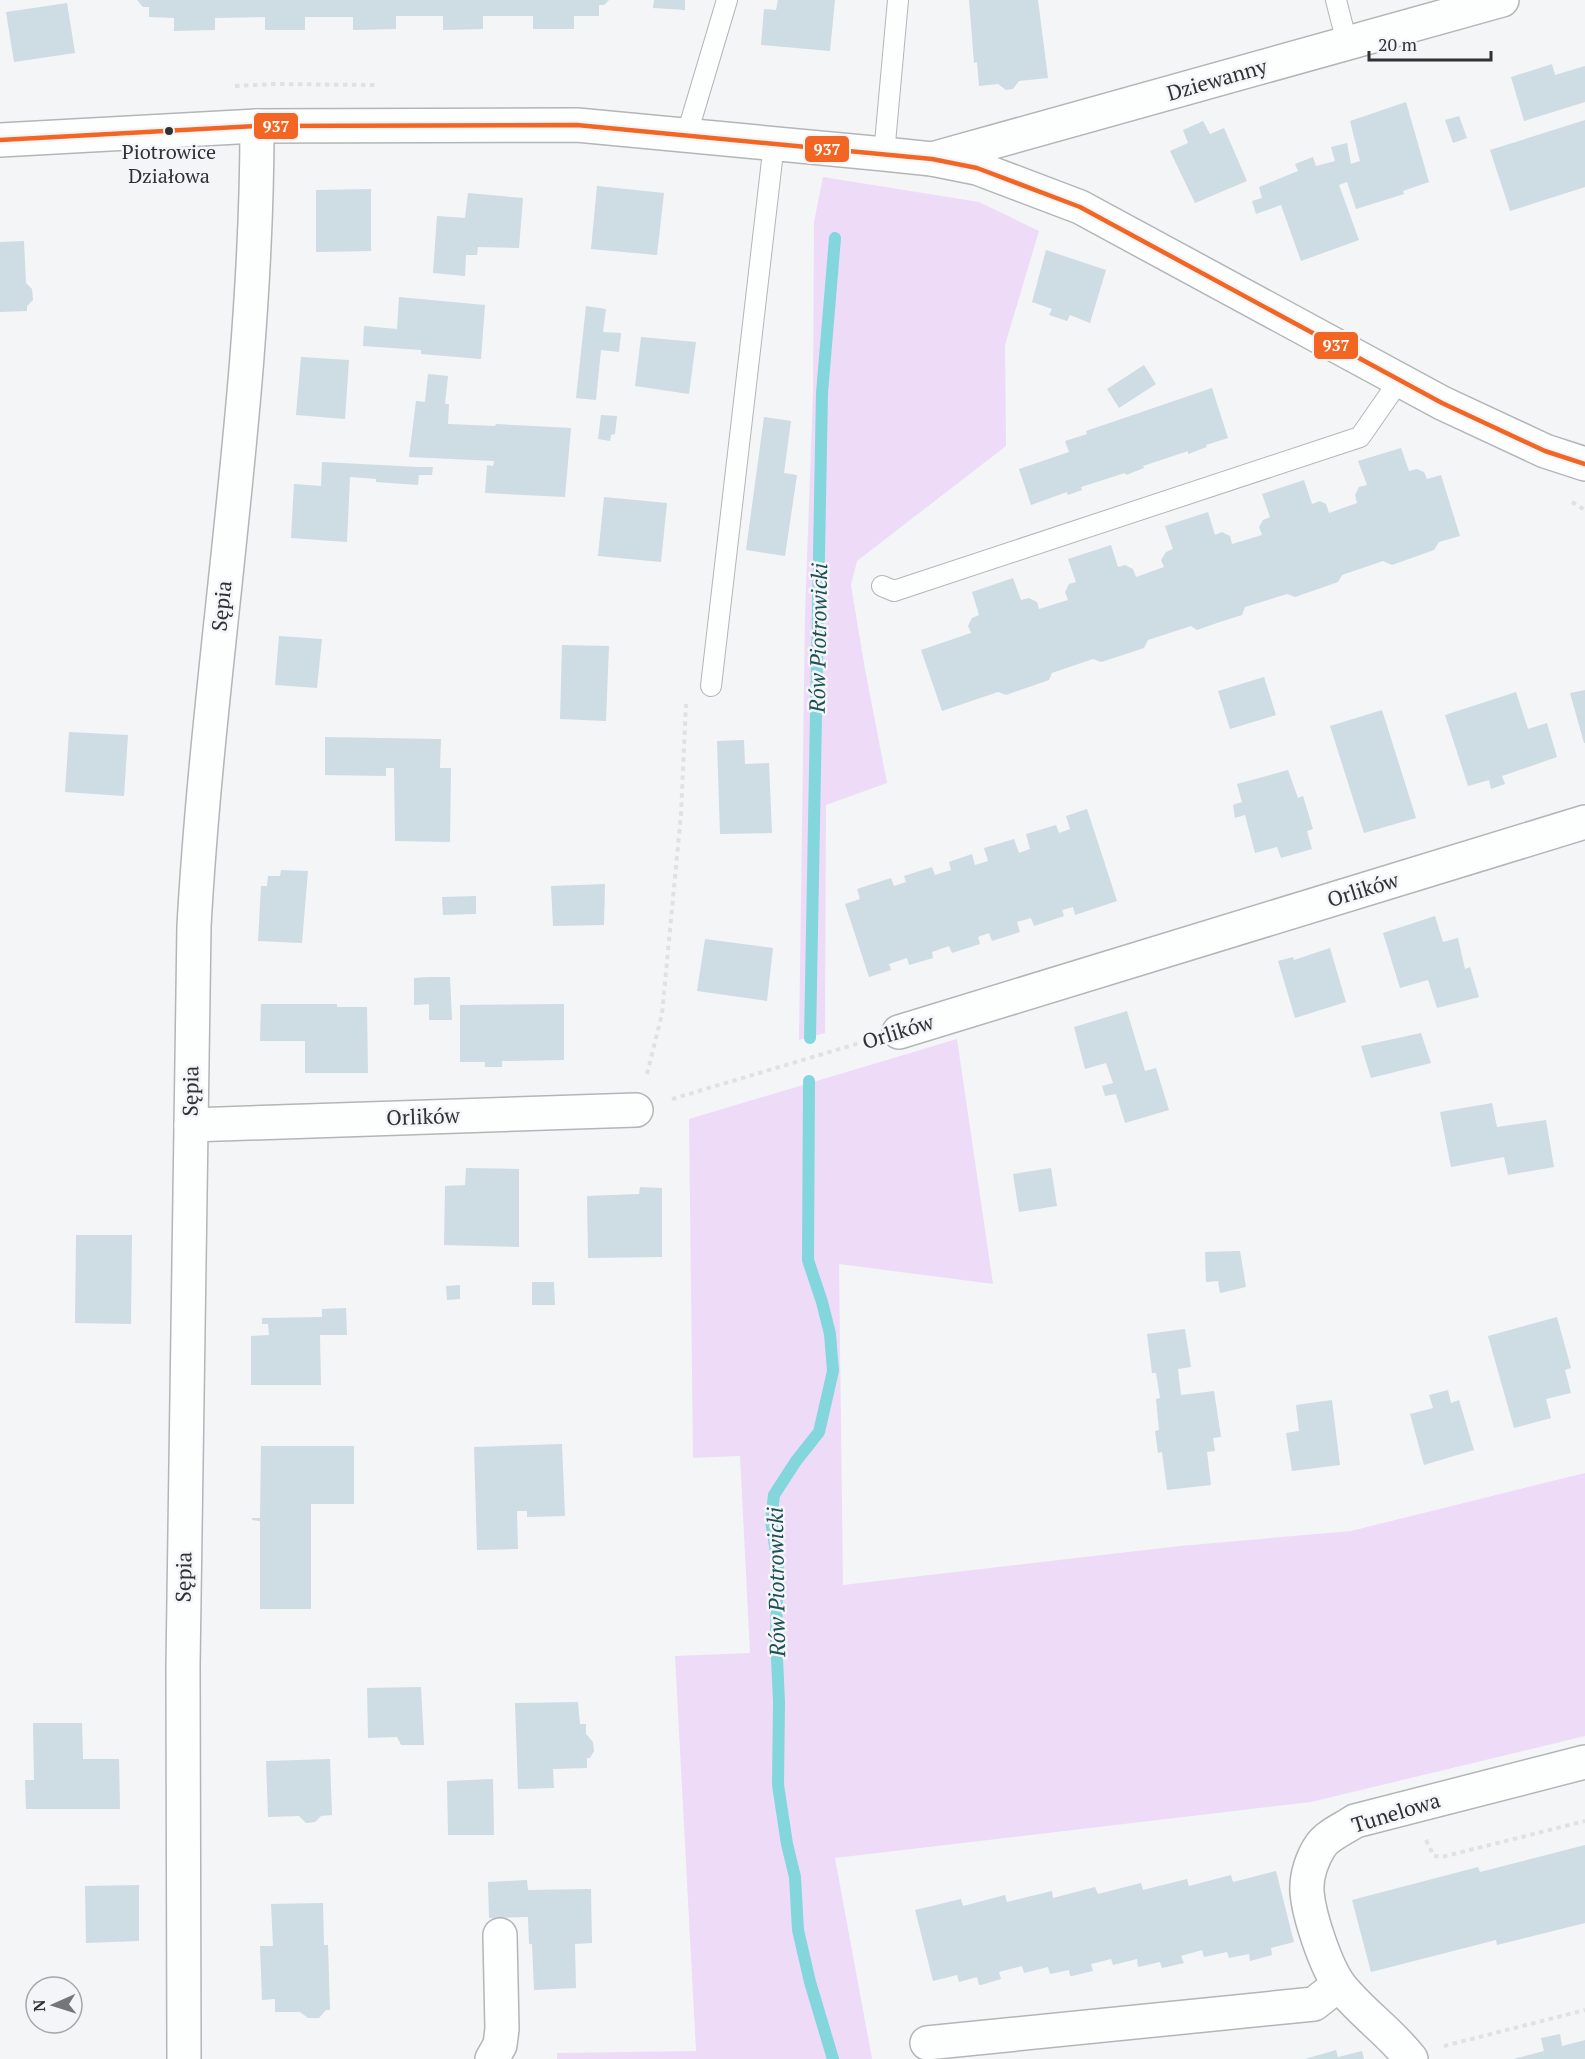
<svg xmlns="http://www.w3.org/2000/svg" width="1585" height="2059" font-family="'PT Serif',serif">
<rect width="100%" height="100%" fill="#f4f5f7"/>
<g fill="#eedbf8">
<path d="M823,177L979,202L1039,231L1005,345L1006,446L857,561L851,585L865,669L887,783L826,805L825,1033L799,1040L805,614L813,392L814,222Z"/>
<path d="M957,1039L993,1284L839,1264L843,1585L1180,1546L1351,1531L1585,1473V1736L1311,1802L835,1858L872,2059H557V2053L696,2051L675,1656L750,1653L740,1456L693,1458L689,1119Z"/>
</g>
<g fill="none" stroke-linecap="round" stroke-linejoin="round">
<g stroke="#83d6dc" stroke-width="12">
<path d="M810,1038L822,393L835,238"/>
<path d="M809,1081L808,1260L822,1302L830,1334L833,1371L819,1432L796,1461L774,1495L771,1521L778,1564L776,1637L779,1702L778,1785L787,1844L795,1877L798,1930L810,1982L833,2059"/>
</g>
</g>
<g fill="#cedce3">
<path d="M137,0H609L604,5H599V16H574V29H533V16H483V29L443,30V16H396V29L353,30V17H305V30H265V17L215,18V30L174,31V18L149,17V7H143Z"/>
<path d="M654,0H685V10L653,8Z"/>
<path d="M778,0H835L830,51L761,45L764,9L776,10Z"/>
<path d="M969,0H1038L1048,78L1019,81L1013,89L1006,90L998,84L979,86L977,62L974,63Z"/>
<path d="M67,3L75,53L14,62L6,12Z"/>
<path d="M1552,64L1555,75L1585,66V102L1524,121L1511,77Z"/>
<path d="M1406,102L1429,182L1403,191L1404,194L1356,209L1347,182L1339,185L1359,240L1301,261L1281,205L1256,214L1252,201L1262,198L1259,187L1298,171L1295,164L1313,157L1316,166L1335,161L1331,147L1347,143L1351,164L1360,161L1350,121Z"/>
<path d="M1459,116L1467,138L1453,143L1445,120Z"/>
<path d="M1585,120V187L1510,211L1490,150Z"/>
<path d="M1203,121L1210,134L1224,128L1247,181L1195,203L1170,151L1188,143L1183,130Z"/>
<path d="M597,186L664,193L657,255L591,249Z"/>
<path d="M371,189V251L316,252V190Z"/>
<path d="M468,193L523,198L519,248L478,247L477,255H466L465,276L433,273L437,216L465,218Z"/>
<path d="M24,241L26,283L32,289L33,300L27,306V311L0,312V242Z"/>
<path d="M1046,250L1106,270L1090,323L1070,315L1067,321L1049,315L1052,309L1032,302Z"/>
<path d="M399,297L485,305L481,359L421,354V350L363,346L364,326L397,329Z"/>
<path d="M586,306L606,309L603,332L621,333L619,352L601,350L596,400L576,398Z"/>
<path d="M641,337L696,342L689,394L635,386Z"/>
<path d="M301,357L349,360L345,419L296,415Z"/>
<path d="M1144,365L1156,384L1119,408L1107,389Z"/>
<path d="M428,374L448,376L445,404H449L448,424L495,426L496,424L571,428L565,497L485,493L487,465L493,466L494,461L409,457L416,401L425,402Z"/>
<path d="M1212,388L1228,438L1206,445L1207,447L1204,448L1188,454V451L1143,466L1144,468L1126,475L1125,473L1081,487L1082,490L1068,495L1067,492L1031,505L1019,469L1069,452L1065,441L1087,434L1086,431Z"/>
<path d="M601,415L617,416L615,434L611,435L610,441L598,439Z"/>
<path d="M764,417L791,421L784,473L797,475L785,556L746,550Z"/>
<path d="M1401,448L1409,471L1417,469L1424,472L1427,479L1441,475L1460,536L1439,542L1434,550L1392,565L1383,561L1342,575L1338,582L1295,597L1287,594L1245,607L1242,615L1220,622L1197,630L1191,626L1148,640L1144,648L1123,655L1101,662L1093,659L1052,673L1049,680L1006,695L998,692L942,711L921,650L971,633L968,626L972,618L979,615L972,592L1013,578L1021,600L1029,598L1037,602L1039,609L1068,600L1065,592L1069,584L1076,582L1068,559L1111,545L1118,567L1125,565L1133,569L1136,577L1164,567L1161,560L1166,552L1173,549L1165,526L1208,512L1215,535L1222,532L1230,536L1232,544L1262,535L1259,527L1263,520L1270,517L1262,494L1304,480L1312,504L1320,501L1326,504L1329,513L1357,503L1355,495L1359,487L1367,485L1358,461Z"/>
<path d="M322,462L419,467H433L432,475H419L418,485L376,482V479L350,477L347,542L291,538L294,484L321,486Z"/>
<path d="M604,497L667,503L661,562L598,556Z"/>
<path d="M279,636L322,639L317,688L275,685Z"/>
<path d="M562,645L609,646L606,721L560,719Z"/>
<path d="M1264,677L1276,715L1230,729L1218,691Z"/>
<path d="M1585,690V743H1584L1570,693Z"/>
<path d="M1516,692L1528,729L1547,723L1557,757L1502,776L1505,784L1491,789L1489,780L1468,786L1445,715Z"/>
<path d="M1382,710L1416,818L1364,833L1330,726Z"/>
<path d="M69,732L128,735L124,796L65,792Z"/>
<path d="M325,737L441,739L440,768H451L450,842L395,841L394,768H386V776L325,775Z"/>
<path d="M744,740L745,764L769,763L772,833L720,834L717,741Z"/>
<path d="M1288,770L1298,798L1303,796L1313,829L1307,831L1312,849L1281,858L1277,847L1255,853L1245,815L1235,818L1233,805L1242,802L1237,784Z"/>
<path d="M1087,809L1117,901L1075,915L1073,907L1062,910L1064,916L1034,926L1031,918L1017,922L1020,932L992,941L989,933L978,937L980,944L952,953L949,946L932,952L933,958L909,965L907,958L889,964L891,970L869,977L845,904L860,899L857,889L891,878L894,886L906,882L904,876L932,867L935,875L951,870L949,862L972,854L975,865L988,861L984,848L1014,839L1019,853L1030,849L1026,834L1056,825L1059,833L1070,829L1066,816Z"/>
<path d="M281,870L308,871L302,943L258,941L261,886H267L268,876H280Z"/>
<path d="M605,884L604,925L553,926L551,886Z"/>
<path d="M476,896V914L443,915L442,897Z"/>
<path d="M1435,916L1443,942L1458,938L1465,969L1470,967L1479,997L1437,1008L1428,980L1400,988L1383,933Z"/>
<path d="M705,939L773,948L767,1001L697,991Z"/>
<path d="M1330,948L1346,1002L1295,1018L1278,961L1293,957L1294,960Z"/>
<path d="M428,977H450L452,1020H429V1004L414,1005V978Z"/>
<path d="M261,1004H337V1007H367L368,1073H305V1041H260Z"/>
<path d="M564,1004V1060L502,1061V1067H485V1062H460V1005Z"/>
<path d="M1127,1011L1145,1071L1156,1068L1169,1110L1125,1123L1116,1094L1105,1096L1102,1086L1113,1083L1106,1063L1085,1069L1074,1027Z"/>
<path d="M1421,1033L1431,1063L1371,1078L1361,1046Z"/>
<path d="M1492,1103L1497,1127L1546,1120L1554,1167L1508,1175L1504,1157L1451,1167L1440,1112Z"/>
<path d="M466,1168L519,1169V1247L444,1245L445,1186L465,1185Z"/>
<path d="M1051,1168L1057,1206L1019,1212L1013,1174Z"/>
<path d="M640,1187L662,1188V1257L588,1258L587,1196L639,1194Z"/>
<path d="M76,1235H132L131,1324L75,1323Z"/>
<path d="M1240,1251L1246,1287L1220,1293L1218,1281L1206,1282L1205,1252Z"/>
<path d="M532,1282H554L555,1305H532Z"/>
<path d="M460,1285V1299L447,1300L446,1286Z"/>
<path d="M346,1308L347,1335H320L321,1385H251V1336L269,1335L268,1324H262V1318L322,1317V1309Z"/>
<path d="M1557,1317L1571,1368L1565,1370L1571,1393L1546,1399L1551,1418L1514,1428L1488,1336Z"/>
<path d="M1185,1329L1191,1367L1178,1369L1181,1395L1214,1391L1221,1437L1213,1438L1215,1451L1207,1452L1211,1485L1167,1490L1162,1452L1158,1453L1155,1431L1159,1430L1156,1399L1160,1398L1156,1373H1152L1147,1334Z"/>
<path d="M1448,1390L1451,1403L1459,1400L1474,1450L1424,1465L1410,1414L1433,1408L1429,1395Z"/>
<path d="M1332,1400L1340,1465L1292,1471L1286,1433L1299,1431L1296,1405Z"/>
<path d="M562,1444L565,1516L527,1517V1511H517L518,1549L477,1550L474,1447Z"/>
<path d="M261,1446H354V1504H311V1609H260V1521L252,1520V1518H260Z"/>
<path d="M421,1687L424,1745H401L397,1737L368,1738L367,1688Z"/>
<path d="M578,1702L580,1724H586V1734L593,1742L594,1751L590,1758H587V1768L553,1769L554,1788L518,1789L515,1703Z"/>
<path d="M33,1723H82L83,1759H119L120,1809H26L25,1780H34Z"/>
<path d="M330,1759L332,1815L321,1816L315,1822L306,1823L299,1816L268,1817L266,1761Z"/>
<path d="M493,1779L494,1835H448L447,1781Z"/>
<path d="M1585,1845V1923L1497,1945L1496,1940L1371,1972L1352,1900L1478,1867L1480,1872Z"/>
<path d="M1276,1871L1294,1942L1271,1948L1272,1955L1250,1961L1249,1954L1229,1958L1227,1952L1204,1957L1202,1950L1181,1956L1184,1963L1162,1968L1160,1962L1138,1967L1137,1959L1113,1965L1111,1959L1091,1964L1093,1971L1072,1976H1070L1069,1970L1050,1974L1048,1967L1024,1973L1022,1966L999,1972L1001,1979L981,1985H979L977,1977L959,1982L957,1975L933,1981L915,1910L961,1899L963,1906L1005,1895L1007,1902L1052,1891L1053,1898L1095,1887L1098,1894L1141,1883L1143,1890L1187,1879L1189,1886L1231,1875L1233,1882Z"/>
<path d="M527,1880L528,1890L591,1889L592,1943L575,1944L576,1988L534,1990L532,1944H529L528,1917L489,1918L488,1882Z"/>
<path d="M139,1885V1941L86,1943L85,1886Z"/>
<path d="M323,1903L324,1945H328L330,2010H326L319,2018H308L300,2012H275V1999L262,2000L260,1946H273L271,1904Z"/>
<path d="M1560,2034L1562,2046L1585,2040V2059H1513L1544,2051L1541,2038Z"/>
<path d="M1336,2050L1338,2057L1362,2051L1364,2059H1305Z"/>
</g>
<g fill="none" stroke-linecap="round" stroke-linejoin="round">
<defs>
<g id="service">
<path d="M1336,0L1347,43"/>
<path d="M687,134L727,0"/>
<path d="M884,154L898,0"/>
<path d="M882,586L894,591L1360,437L1399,381"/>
<path d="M711,686L774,143"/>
</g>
<g id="minor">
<path d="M932,159L1502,0"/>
<path d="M899,1032L1585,822"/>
<path d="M191,1125L636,1110"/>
<path d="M927,2043L1314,2004L1338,1985"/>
<path d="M184,2059L183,1666L194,926C209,659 257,394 257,126"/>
<path d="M492,2059L500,2045L502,2029L500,1935"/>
<path d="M1411,2059C1390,2032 1362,2013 1341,1987C1326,1968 1309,1916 1307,1892C1306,1876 1312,1858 1321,1845C1328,1835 1345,1828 1355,1821L1585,1762"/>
</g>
<path id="tertiary" d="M0,140L257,126L577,125L884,154L932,159L977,168L1080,207L1442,403L1545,451L1585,464"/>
</defs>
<use href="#service" stroke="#b4b5b6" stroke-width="22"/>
<use href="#minor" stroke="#b4b5b6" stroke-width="36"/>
<use href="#tertiary" stroke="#b4b5b6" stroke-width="36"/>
<g stroke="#e0e1e1" stroke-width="4" stroke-dasharray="4.5 4.5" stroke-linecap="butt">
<path d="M235,86L274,84L375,85"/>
<path d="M1572,502L1585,510"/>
<path d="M647,1074L662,1014L681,814L686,704"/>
<path d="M672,1099L863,1042"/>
<path d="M1426,1840L1434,1856L1442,1857L1585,1821"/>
<path d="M1444,2046L1585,2010"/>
</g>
<use href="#service" stroke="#fdfefe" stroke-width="20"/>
<use href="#minor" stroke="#fdfefe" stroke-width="33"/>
<use href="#tertiary" stroke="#fdfefe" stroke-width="33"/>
<defs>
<path id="bus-1" d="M0,140L257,126L577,125L932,159L977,168L1080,207L1442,403L1545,451L1585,464"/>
</defs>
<use href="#bus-1" stroke="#f3f5f8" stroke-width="9"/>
<use href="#bus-1" stroke="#f26522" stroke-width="4.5"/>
</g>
<circle fill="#313133" stroke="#f3f5f8" stroke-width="2" cx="169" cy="131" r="5"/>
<g text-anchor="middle" stroke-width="5" stroke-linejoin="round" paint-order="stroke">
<g font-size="20" fill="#313133" stroke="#f3f5f8">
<text x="169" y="159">Piotrowice<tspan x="169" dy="24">Działowa</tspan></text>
</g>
<g font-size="21" fill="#313133" stroke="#f3f5f8">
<text transform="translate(1217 80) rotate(-16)" y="7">Dziewanny</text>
<text transform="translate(222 606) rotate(-84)" y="7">Sępia</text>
<text transform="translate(1363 890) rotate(-17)" y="7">Orlików</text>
<text transform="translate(898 1032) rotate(-17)" y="7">Orlików</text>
<text transform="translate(191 1091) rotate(-89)" y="7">Sępia</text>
<text transform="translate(423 1117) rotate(-2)" y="7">Orlików</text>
<text transform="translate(184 1577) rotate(-89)" y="7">Sępia</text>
<text transform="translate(1396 1813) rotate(-17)" y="7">Tunelowa</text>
</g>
<g font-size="22" font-style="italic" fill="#1d5053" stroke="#f3f5f8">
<text transform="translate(818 638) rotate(-89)" y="8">Rów Piotrowicki</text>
<text transform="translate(776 1582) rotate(-91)" y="8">Rów Piotrowicki</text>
</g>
</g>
<g stroke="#f3f5f8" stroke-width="2">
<rect x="253" y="112" width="46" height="28" rx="6" fill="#f26522"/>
<rect x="804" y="135" width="46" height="28" rx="6" fill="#f26522"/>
<rect x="1313" y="331" width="46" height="29" rx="6" fill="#f26522"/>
</g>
<g font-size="16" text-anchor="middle" font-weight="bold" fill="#fff">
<text x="276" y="132">937</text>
<text x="827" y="155">937</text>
<text x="1336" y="351">937</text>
</g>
<g transform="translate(54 2005) rotate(267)"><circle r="28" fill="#f3f5f8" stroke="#a5a7a9" stroke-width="1.5"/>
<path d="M0-4.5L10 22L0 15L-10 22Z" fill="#757678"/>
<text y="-9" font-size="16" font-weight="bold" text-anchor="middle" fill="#313133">N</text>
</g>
<path d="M1369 51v9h122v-9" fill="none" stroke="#313133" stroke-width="3"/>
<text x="1378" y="51" font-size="18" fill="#313133" stroke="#f3f5f8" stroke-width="4.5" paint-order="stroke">20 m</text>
</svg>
